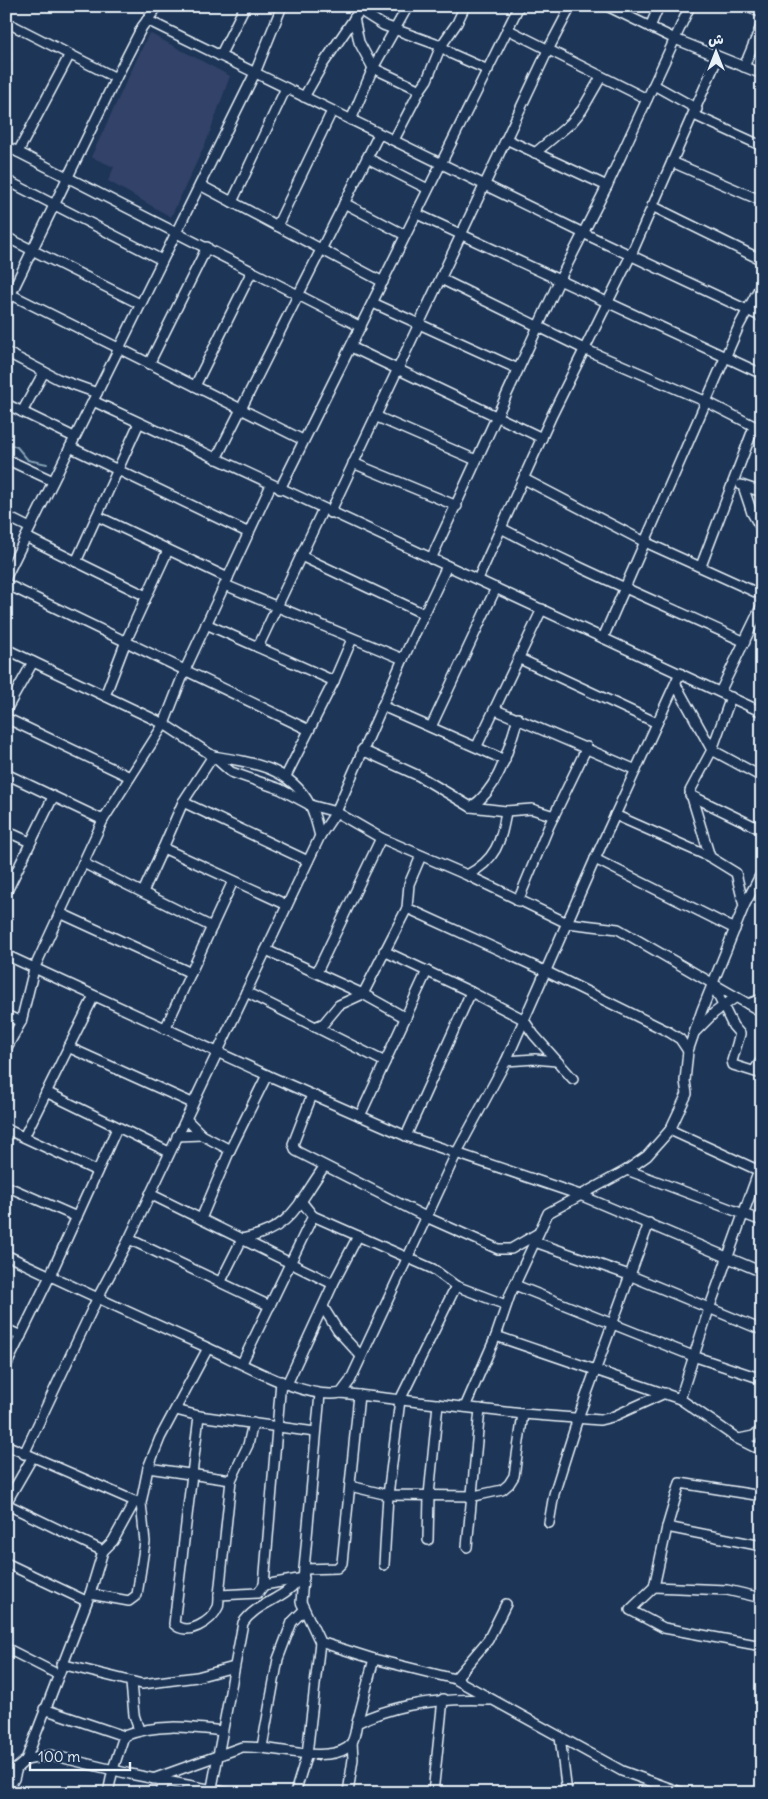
<svg xmlns="http://www.w3.org/2000/svg" width="768" height="1799" font-family="Delius,'Playpen Sans Arabic',sans-serif">
<rect width="100%" height="100%" fill="#1d3557"/>
<filter id="ink" filterUnits="userSpaceOnUse"><feTurbulence type="fractalNoise" baseFrequency=".02" numOctaves="2"/><feDisplacementMap in="SourceGraphic" scale="10" xChannelSelector="R" yChannelSelector="G"/><feConvolveMatrix kernelMatrix="1 2 1 2 8 2 1 2 1" color-interpolation-filters="sRGB"/></filter>
<g filter="url(#ink)">
<path fill="#324367" d="M149,33L230,76L207,140L171,217L108,181L114,167L91,157Z"/>
<g fill="none" stroke-linecap="round" stroke-linejoin="round">
<path stroke="#86a3b6" stroke-width="2" d="M6,443L17,447L28,460L47,464"/>
<defs>
<g id="minor">
<path d="M353,6L383,25L441,46L452,54L488,70"/>
<path d="M607,6L675,39L762,74"/>
<path d="M746,6L762,13"/>
<path d="M354,18L359,42L373,68L420,90"/>
<path d="M147,20L583,233L762,317"/>
<path d="M6,22L116,78"/>
<path d="M650,27L659,6"/>
<path d="M507,29L647,99"/>
<path d="M6,53V60"/>
<path d="M220,56L245,6"/>
<path d="M744,67L762,24"/>
<path d="M654,85L697,109"/>
<path d="M304,97L323,64L362,7"/>
<path d="M694,115L762,146"/>
<path d="M351,120L373,68L408,6"/>
<path d="M394,140L420,90L427,80L441,46L457,23L465,6"/>
<path d="M508,140L607,186"/>
<path d="M6,146L361,327"/>
<path d="M18,152L69,56"/>
<path d="M535,153L571,123L582,110L601,77"/>
<path d="M367,158L428,189"/>
<path d="M672,162L762,201"/>
<path d="M6,180L162,260"/>
<path d="M200,185L383,282"/>
<path d="M232,202L286,88"/>
<path d="M344,203L405,235"/>
<path d="M652,206L762,260"/>
<path d="M417,214L762,374"/>
<path d="M277,226L332,111"/>
<path d="M6,237L140,304"/>
<path d="M441,279L584,349L707,402L762,430"/>
<path d="M6,292L303,440"/>
<path d="M373,303L518,369"/>
<path d="M6,304L116,78L142,27L158,6"/>
<path d="M351,347L542,438"/>
<path d="M6,352L58,379L97,393"/>
<path d="M149,364L207,247"/>
<path d="M195,386L252,271"/>
<path d="M93,401L762,712"/>
<path d="M6,404L74,437"/>
<path d="M22,412L44,372"/>
<path d="M375,416L476,460"/>
<path d="M70,447L249,533"/>
<path d="M6,459L53,481"/>
<path d="M216,459L379,134"/>
<path d="M353,463L457,506"/>
<path d="M524,479L645,542L762,595"/>
<path d="M741,485L762,492"/>
<path d="M743,486L752,513L762,530"/>
<path d="M280,489L519,6"/>
<path d="M330,513L548,50L571,6"/>
<path d="M6,516L30,528"/>
<path d="M97,516L228,578"/>
<path d="M501,528C580,570 663,604 745,642"/>
<path d="M26,537L146,596"/>
<path d="M301,556L424,614"/>
<path d="M431,559L559,281L607,186L690,6"/>
<path d="M76,562L139,423"/>
<path d="M701,566L754,427"/>
<path d="M6,577L255,73L282,6"/>
<path d="M478,579L552,415L631,255L718,57"/>
<path d="M6,584L309,730"/>
<path d="M225,585L403,659"/>
<path d="M206,624L334,681"/>
<path d="M603,638L739,326L762,283"/>
<path d="M258,647L323,509"/>
<path d="M6,649L164,724L213,756L231,772L280,789L310,805L336,812L381,838L467,875L567,923L618,929L762,1012"/>
<path d="M520,659L657,723"/>
<path d="M676,685L712,750L762,777"/>
<path d="M720,692L762,605"/>
<path d="M105,696L126,641L168,550"/>
<path d="M382,706L505,760"/>
<path d="M6,710L33,662"/>
<path d="M496,710L636,770"/>
<path d="M6,718L130,777"/>
<path d="M431,727L496,588"/>
<path d="M477,746L542,609"/>
<path d="M362,750L419,776L471,807L506,811L532,809L554,816"/>
<path d="M6,774L103,820"/>
<path d="M286,776L334,681L352,639"/>
<path d="M690,795L762,830"/>
<path d="M183,802L308,861"/>
<path d="M471,807C500,788 508,749 518,718"/>
<path d="M615,815L710,857L736,873L744,906"/>
<path d="M6,831L30,842"/>
<path d="M163,848L183,802L213,756C251,762 290,767 310,805C315,814 317,826 320,836"/>
<path d="M710,857L690,791L712,750L731,697"/>
<path d="M595,859L735,929"/>
<path d="M83,863L212,927"/>
<path d="M467,875C495,861 502,841 506,811"/>
<path d="M143,892L163,848L287,905"/>
<path d="M6,893L53,797"/>
<path d="M518,901L549,826L587,747"/>
<path d="M407,908L545,971L669,1032L680,1039L688,1051"/>
<path d="M60,913L191,973"/>
<path d="M266,950L363,994L406,1018"/>
<path d="M384,951L471,992L523,1019L534,1035L573,1079"/>
<path d="M6,955L267,1075L406,1136L580,1195L762,1272"/>
<path d="M317,972L381,838"/>
<path d="M713,985L733,1026L740,1034L732,1061L733,1065L762,1074"/>
<path d="M246,992L385,1062"/>
<path d="M748,1004L762,999"/>
<path d="M6,1015L21,1022"/>
<path d="M315,1027L324,1023L339,1005L363,994L407,908L409,884L421,856"/>
<path d="M165,1029L233,881"/>
<path d="M696,1031L714,1013L736,997"/>
<path d="M68,1047L192,1103"/>
<path d="M6,1049L21,1022L34,969L103,820L164,724L185,670L271,485"/>
<path d="M506,1061L535,1059L556,1061"/>
<path d="M754,1071L762,1059"/>
<path d="M46,1092L169,1152"/>
<path d="M312,1095L293,1144L296,1151L426,1217L498,1249H511L537,1234"/>
<path d="M360,1116L427,971"/>
<path d="M186,1119L202,1135L230,1150"/>
<path d="M6,1129L97,1171"/>
<path d="M670,1130L762,1172"/>
<path d="M177,1136L202,1135"/>
<path d="M406,1136L471,992"/>
<path d="M24,1137L94,996"/>
<path d="M627,1170L762,1221"/>
<path d="M6,1186L77,1217"/>
<path d="M150,1194L333,1284"/>
<path d="M301,1201L313,1216L433,1269L456,1286L506,1305"/>
<path d="M201,1219L230,1150L267,1075"/>
<path d="M129,1239L270,1306"/>
<path d="M535,1242L629,1275L762,1330"/>
<path d="M6,1255C73,1287 139,1317 206,1347C240,1362 305,1401 341,1393L350,1381L456,1154L506,1061L595,859L680,673"/>
<path d="M221,1281L242,1239C292,1229 297,1205 324,1167"/>
<path d="M515,1285L693,1356L762,1379"/>
<path d="M323,1307L338,1331L361,1356"/>
<path d="M6,1329L21,1336"/>
<path d="M496,1336L680,1399L738,1439L754,1447L762,1448"/>
<path d="M242,1363L313,1216"/>
<path d="M6,1366L50,1276L117,1128"/>
<path d="M287,1384L333,1284L358,1236"/>
<path d="M341,1393L523,1414L600,1420L612,1417L665,1393"/>
<path d="M320,1394L301,1602L320,1642L374,1659L455,1679L622,1771L683,1793"/>
<path d="M680,1399L709,1309L762,1162"/>
<path d="M465,1407L496,1336L510,1295L548,1213L627,1170L647,1156L670,1130L687,1094L685,1081L688,1051L702,1010L744,906L762,872"/>
<path d="M176,1410L199,1416L315,1432"/>
<path d="M199,1416L174,1624C187,1637 211,1622 218,1607C219,1604 219,1598 219,1595L258,1593L264,1585L304,1578"/>
<path d="M739,1439L753,1436L762,1430"/>
<path d="M6,1445L139,1503"/>
<path d="M24,1454L97,1299L129,1239L320,836L336,812L403,659L447,566"/>
<path d="M148,1468L231,1480L219,1595"/>
<path d="M231,1480L248,1445L253,1423"/>
<path d="M350,1486L388,1495L474,1496L502,1490L509,1484L514,1476L523,1414"/>
<path d="M762,1496L680,1483L667,1527L654,1587L630,1610L664,1628L762,1646"/>
<path d="M6,1503L32,1458"/>
<path d="M6,1504L103,1551"/>
<path d="M549,1523L554,1494L578,1418L649,1223"/>
<path d="M667,1527L762,1546"/>
<path d="M428,1540L429,1495L438,1404"/>
<path d="M467,1547L480,1409"/>
<path d="M6,1563L86,1601"/>
<path d="M384,1565L388,1495L400,1400L456,1286"/>
<path d="M304,1569L337,1568L342,1563L359,1395"/>
<path d="M264,1585L281,1381"/>
<path d="M654,1587L727,1590L762,1598"/>
<path d="M90,1594L129,1601L137,1595L145,1542L141,1503L148,1468L160,1438L208,1348"/>
<path d="M6,1648L57,1674"/>
<path d="M61,1664L142,1684L197,1677L234,1667"/>
<path d="M455,1679L488,1640L506,1604"/>
<path d="M131,1683L134,1715L139,1730"/>
<path d="M44,1709L124,1736"/>
<path d="M357,1723L374,1659"/>
<path d="M560,1737L567,1793"/>
<path d="M262,1747L278,1659L292,1622L304,1610"/>
<path d="M26,1760L51,1755L130,1774L229,1793"/>
<path d="M6,1773L17,1768L26,1760L90,1594L103,1551L113,1541L135,1501"/>
<path d="M153,1779L242,1747C270,1745 324,1764 347,1748C355,1743 355,1731 357,1723C397,1703 446,1698 490,1700"/>
<path d="M6,1791L14,1779L17,1768"/>
<path d="M108,1793L113,1769L124,1736C157,1723 188,1727 222,1731"/>
<path d="M161,1793L164,1781"/>
<path d="M211,1793L243,1623C256,1603 283,1600 297,1581"/>
<path d="M295,1793L307,1754L320,1642"/>
<path d="M348,1793L353,1759L352,1742"/>
<path d="M433,1793L443,1699"/>
</g>
</defs>
<use href="#minor" stroke="#e8f1f8" stroke-width="12"/>
<use href="#minor" stroke="#1d3557" stroke-width="9"/>
</g>
</g>
<rect width="768" height="1799" fill="none" stroke="#1d3557" stroke-width="25"/>
<rect x="12" y="12" width="743" height="1774" fill="none" stroke="#e8f1f8" stroke-width="2" filter="url(#ink)"/>
<g transform="translate(716 52)" stroke="#1d3557" stroke-width="4" paint-order="stroke">
<path d="M0-4L9 19L0 12L-9 19Z" fill="#e8f1f8"/>
<text y="-8" font-size="14" font-weight="bold" text-anchor="middle" fill="#e8f1f8">ش</text>
</g>
<path d="M30 1762v8h100v-8" fill="none" stroke="#e8f1f8" stroke-width="2.5"/>
<text x="38" y="1762" font-size="15" fill="#e8f1f8" stroke="#1d3557" stroke-width="4" paint-order="stroke">100 m</text>
</svg>
